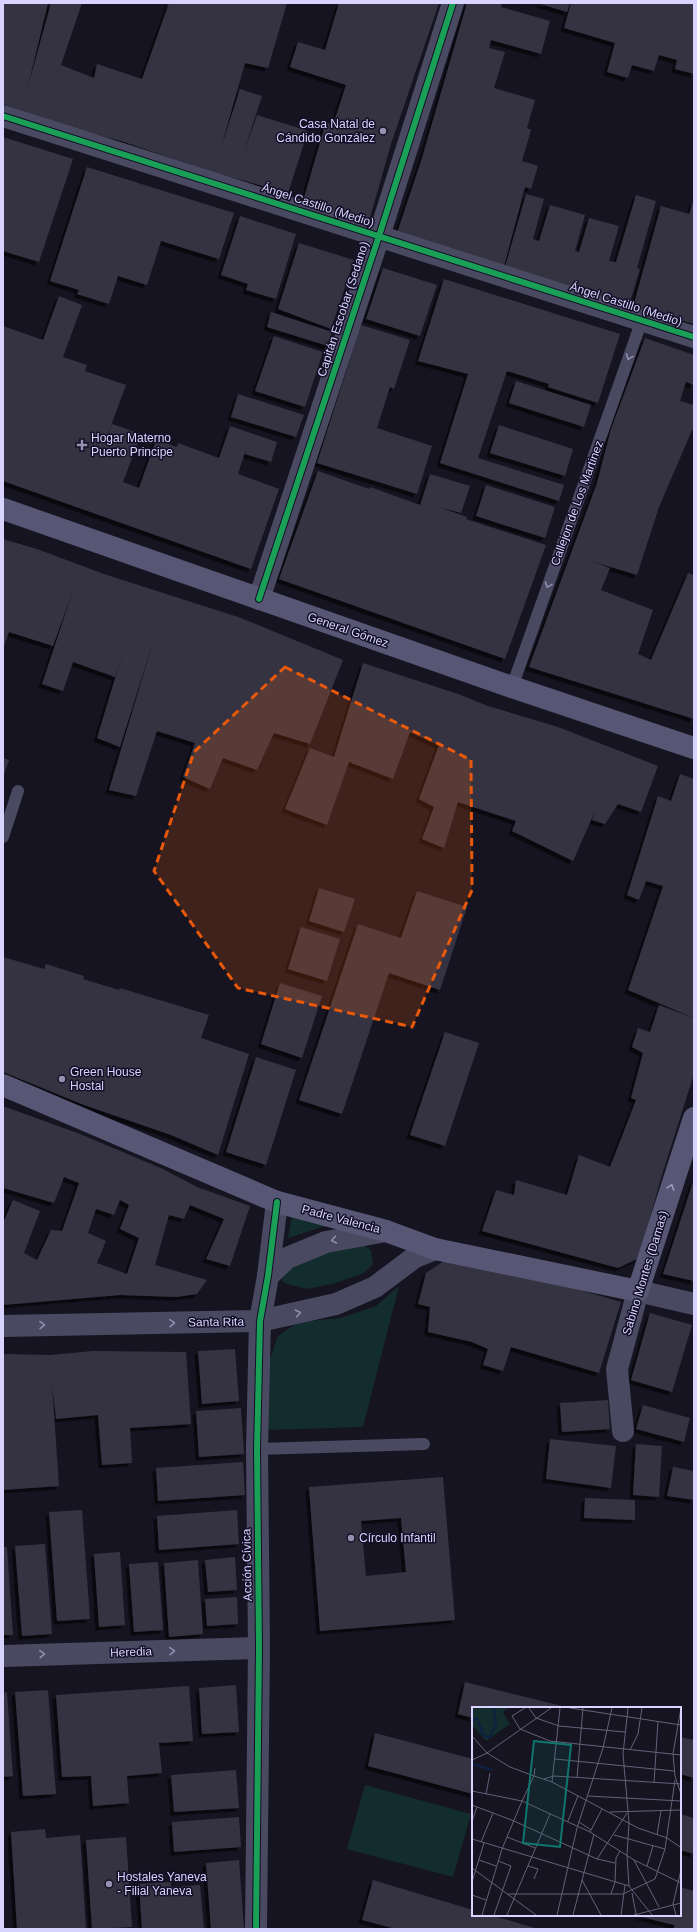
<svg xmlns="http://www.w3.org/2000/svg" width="697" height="1932" font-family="Helvetica,sans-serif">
<defs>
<filter id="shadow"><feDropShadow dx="-3.5" dy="3.5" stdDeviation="0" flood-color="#0009"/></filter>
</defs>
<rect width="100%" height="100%" fill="#161421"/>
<g fill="#132c2d">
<path d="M293,1209L331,1224L288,1238Z"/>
<path d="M360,1243L371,1250L373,1264L364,1273L336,1283L307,1289L284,1283L279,1275L280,1267Z"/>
<path d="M399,1286L363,1427L268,1430L269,1362L278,1336L298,1322L340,1318L376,1306Z"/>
<path d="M365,1785L471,1814L453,1877L347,1849Z"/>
</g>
<g fill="#343243" fill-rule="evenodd" filter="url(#shadow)">
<path d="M3,3H48L27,90L51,3H82L61,65L94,78L97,64L142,79L169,3H287L268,68L245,63L220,151L240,89L262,96L243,154L257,115L308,131L288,193L213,172L121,141L80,130L3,104Z"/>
<path d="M339,3H439L391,144L369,221L303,201L326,122L333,125L346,85L290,67L298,42L325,50Z"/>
<path d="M467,3H502L501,7L550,21L541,54L491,40L489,48L505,52L494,88L535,100L527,128L531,130L522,161L538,166L531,189L525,187L504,266L397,233L422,158Z"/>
<path d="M537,3H570L567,12Z"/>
<path d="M571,3H694V74L675,69L677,60L659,55L654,71L632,65L628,78L607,72L615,43L564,28Z"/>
<path d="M3,137L73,159L39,262L3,251Z"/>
<path d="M87,167L234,213L219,259L161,241L147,285L118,276L109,304L77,294L79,290L50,281Z"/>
<path d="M526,194L544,199L533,239L539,241L550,205L585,215L575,251L579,252L589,218L619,226L609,261L616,262L636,195L656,201L637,268L640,269L629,305L505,267Z"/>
<path d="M693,202H694V324L633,307L661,206L689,214Z"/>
<path d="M240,216L296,234L276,299L246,290L248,284L221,275Z"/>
<path d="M299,243L354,260L331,329L278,309Z"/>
<path d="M383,268L437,285L420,336L366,319Z"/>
<path d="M444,279L620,334L598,403L548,387L549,384L507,371L478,458L564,485L559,501L440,463L468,374L418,361Z"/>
<path d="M59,296L82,305L63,357L87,365L85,371L126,385L94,472L112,424L141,434L123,482L139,488L156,440L177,447L178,443L219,458L230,426L277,442L271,462L245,454L246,449L238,474L279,489L251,569L3,481V326L43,340Z"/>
<path d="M271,312L332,332L328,346L267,327Z"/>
<path d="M361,325L410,340L394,389L390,387L377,428L432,446L417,494L317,463Z"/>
<path d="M274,336L323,352L305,407L255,391Z"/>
<path d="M645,338L694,355V385L686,382L680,401L694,405V431L692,430L659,507L637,575L591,561L610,568L601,590L653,610L638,654L651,660L688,573L694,575V719L529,667L597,483L611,429Z"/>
<path d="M516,381L591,405L584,427L509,403Z"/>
<path d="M238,394L304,415L296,437L231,417Z"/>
<path d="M499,425L573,449L565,476L490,453Z"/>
<path d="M318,471L369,489L370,487L420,505L430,474L470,486L461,513L439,507L467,517L466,519L546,545L505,659L279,579Z"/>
<path d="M486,485L555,507L545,538L476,516Z"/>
<path d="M3,539L37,549L104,574L241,618L343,660L310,744L274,733L257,770L223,758L210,789L183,777L195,743L157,731L136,796L109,790L155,635L120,747L97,738L123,652L115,677L73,662L63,691L42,684L74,588L53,646L9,632L3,649Z"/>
<path d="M363,663L458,694L488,706L558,727L658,766L641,812L618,804L605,824L592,820L596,809L573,861L512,831L516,821L458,802L444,848L422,839L434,807L419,799L439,745L410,732L393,779L349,762L327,825L285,809L310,748L334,757Z"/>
<path d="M3,758L9,760L3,778Z"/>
<path d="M680,774L694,779V1018L628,990L663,886L646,881L639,900L627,895L658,796L671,801Z"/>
<path d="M319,888L355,899L344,932L309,921Z"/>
<path d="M417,891L467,907L440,990L389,973L342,1114L299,1100L358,924L401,938Z"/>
<path d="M301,927L340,939L327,981L288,969Z"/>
<path d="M3,957L44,969L46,964L84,976L83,979L119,990L120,988L209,1015L201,1038L249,1054L218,1155L171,1135L84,1105L3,1072Z"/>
<path d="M280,983L322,996L302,1058L261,1044Z"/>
<path d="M659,1005L694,1018V1074L661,1178L639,1258L618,1268L482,1231L496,1190L514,1195L516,1180L567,1195L579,1155L610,1167L636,1100L631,1098L643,1053L632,1047L638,1028L650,1032Z"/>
<path d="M445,1032L479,1043L445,1146L410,1135Z"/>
<path d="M256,1057L296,1070L266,1165L226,1152Z"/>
<path d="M3,1106L80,1134L163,1169L197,1187L250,1206L230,1266L206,1259L224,1219L190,1205L184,1219L169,1215L155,1265L207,1280L197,1294L177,1297L120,1295L3,1305V1223L13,1200L40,1211L24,1253L37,1260L51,1230L62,1231L79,1183L64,1177L54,1203L3,1188ZM120,1200L129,1205L120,1229L139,1238L127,1274L97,1263L106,1241L88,1233L96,1209L114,1215Z"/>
<path d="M694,1179V1281L663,1274Z"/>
<path d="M447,1259L532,1276L621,1302L599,1373L511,1347L503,1371L483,1365L488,1349L472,1342L428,1332L430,1307L418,1304L426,1273Z"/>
<path d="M650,1313L692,1325L672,1392L631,1380Z"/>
<path d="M235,1349L239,1401L202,1404L198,1351Z"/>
<path d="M93,1351L186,1352L191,1424L130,1428L132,1463L102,1465L98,1415L56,1419L52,1383L59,1486L3,1490V1354L50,1355Z"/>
<path d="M608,1400L610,1429L562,1432L560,1403Z"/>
<path d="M643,1405L690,1418L684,1442L636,1429Z"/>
<path d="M241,1408L244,1454L199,1457L196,1411Z"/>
<path d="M550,1439L616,1446L611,1488L546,1479Z"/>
<path d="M636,1444L662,1446L659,1497L633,1495Z"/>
<path d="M243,1462L245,1495L158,1501L156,1468Z"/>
<path d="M673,1467L694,1471V1500L667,1496Z"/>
<path d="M443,1477L455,1620L320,1631L309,1487ZM401,1518L406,1572L366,1576L361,1521Z"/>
<path d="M585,1498L635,1500V1520L584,1518Z"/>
<path d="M82,1510L90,1619L57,1621L49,1512Z"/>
<path d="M237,1510L239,1544L159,1550L157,1516Z"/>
<path d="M45,1544L52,1634L22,1636L15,1546Z"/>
<path d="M3,1547H7L13,1635H3Z"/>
<path d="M120,1552L125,1625L99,1627L94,1554Z"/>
<path d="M235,1557L237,1590L208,1592L205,1560Z"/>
<path d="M198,1560L203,1634L169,1637L164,1563Z"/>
<path d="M158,1562L163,1630L134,1632L129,1564Z"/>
<path d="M237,1597L238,1624L207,1626L205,1599Z"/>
<path d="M465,1682L566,1707V1708H473V1718L458,1714Z"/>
<path d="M236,1685L239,1732L202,1734L199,1688Z"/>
<path d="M189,1686L193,1741L159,1743L162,1773L127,1776L129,1803L93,1806L91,1776L62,1777L56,1695Z"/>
<path d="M48,1690L56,1794L23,1796L15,1692Z"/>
<path d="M7,1692L13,1776L3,1777V1693Z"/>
<path d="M375,1733L473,1759V1794L368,1766Z"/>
<path d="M680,1737L694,1740V1778L680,1774Z"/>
<path d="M236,1770L239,1808L174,1812L171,1775Z"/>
<path d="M680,1814L694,1818V1854L680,1850Z"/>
<path d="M239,1817L241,1847L174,1852L172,1822Z"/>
<path d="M45,1829L46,1838L80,1835L86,1929H17L11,1832Z"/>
<path d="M126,1837L132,1927L92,1929L86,1840Z"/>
<path d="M239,1860L244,1929H211L206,1863Z"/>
<path d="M373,1880L473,1910V1915H491L538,1929H396L362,1920Z"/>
<path d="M171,1882V1887L200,1885L204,1929H142L139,1884Z"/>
<path d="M680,1887L694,1891V1929H674V1925L637,1916L680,1915Z"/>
</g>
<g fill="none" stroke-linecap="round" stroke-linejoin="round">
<g stroke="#4a4962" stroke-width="12">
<path d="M512,687L642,320"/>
<path d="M3,837L18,791"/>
<path d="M257,1449L424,1444"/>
</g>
<g stroke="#4a4962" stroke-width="22">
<path d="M3,116L694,337"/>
<path d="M259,599L379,236L453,3"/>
<path d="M623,1431L617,1369L638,1291"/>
<path d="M3,1656L259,1648"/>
</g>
<g stroke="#4a4962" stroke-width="22">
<path d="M268,1276L287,1258L326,1242L386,1231"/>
<path d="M638,1291L694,1304"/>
<path d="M3,1326L260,1321L336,1304L375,1287L415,1257L435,1249"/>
<path d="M256,1929L259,1648L257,1449L260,1321L268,1276L277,1202"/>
</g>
<g stroke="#575674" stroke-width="22">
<path d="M3,509L512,687L694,748"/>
<path d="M3,1085L277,1202L386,1231L435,1249L638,1291L694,1118"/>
</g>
<defs>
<g id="cycleway">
<path d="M3,116L694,337"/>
<path d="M259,599L379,236L453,3"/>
<path d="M256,1929L259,1648L257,1449L260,1321L268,1276L277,1202"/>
</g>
</defs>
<use href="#cycleway" stroke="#130f26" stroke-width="8"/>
<use href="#cycleway" stroke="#1a9f57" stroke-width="6"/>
</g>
<defs><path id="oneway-chevron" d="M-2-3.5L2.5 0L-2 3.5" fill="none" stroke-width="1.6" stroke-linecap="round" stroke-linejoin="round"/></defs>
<g stroke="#928eb0">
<use href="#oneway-chevron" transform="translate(629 357) rotate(110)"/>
<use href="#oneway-chevron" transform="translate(548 585) rotate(110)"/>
<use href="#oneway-chevron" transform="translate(334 1240) rotate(170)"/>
<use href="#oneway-chevron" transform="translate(298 1313) rotate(-12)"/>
<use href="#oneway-chevron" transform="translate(172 1323) rotate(-1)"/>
<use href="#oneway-chevron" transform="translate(42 1325) rotate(-1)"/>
<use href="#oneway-chevron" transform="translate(172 1651) rotate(-2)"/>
<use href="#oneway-chevron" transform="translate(42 1654) rotate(-2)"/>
</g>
<use stroke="#9e9bc0" href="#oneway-chevron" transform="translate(671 1187) rotate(-72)"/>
<path fill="#e8590c" fill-opacity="0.2" stroke="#e8590c" stroke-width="3" stroke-dasharray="8 5" stroke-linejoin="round" d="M285,667L471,760L472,890L412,1027L238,988L154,871L194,752Z"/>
<g fill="#9591b1" stroke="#130f26" stroke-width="1.5">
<circle cx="383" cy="131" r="4"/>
<path d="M80 439h4v4h4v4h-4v4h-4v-4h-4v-4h4z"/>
<circle cx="62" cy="1079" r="4"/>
<circle cx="351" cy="1538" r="4"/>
<circle cx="109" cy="1884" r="4"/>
</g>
<g text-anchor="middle" stroke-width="3" stroke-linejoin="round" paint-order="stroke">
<g font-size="12" fill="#d9d4ff" stroke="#130f26" text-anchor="start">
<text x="375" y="128" text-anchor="end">Casa Natal de<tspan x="375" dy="14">Cándido González</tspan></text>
<text x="91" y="442">Hogar Materno<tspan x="91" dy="14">Puerto Principe</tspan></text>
<text x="70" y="1076">Green House<tspan x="70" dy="14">Hostal</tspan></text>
<text x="359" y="1542">Círculo Infantil</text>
<text x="117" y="1881">Hostales Yaneva<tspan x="117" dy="14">- Filial Yaneva</tspan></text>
</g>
<g font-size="12" fill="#d9d4ff" stroke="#130f26">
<text transform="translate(318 205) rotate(18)" y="4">Ángel Castillo (Medio)</text>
<text transform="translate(626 304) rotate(18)" y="4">Ángel Castillo (Medio)</text>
<text transform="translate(343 309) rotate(-72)" y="4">Capitán Escobar (Sedano)</text>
<text transform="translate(577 503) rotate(-70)" y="4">Callejon de Los Martinez</text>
<text transform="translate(348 630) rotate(19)" y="4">General Gómez</text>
<text transform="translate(341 1219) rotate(15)" y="4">Padre Valencia</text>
<text transform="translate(645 1273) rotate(-73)" y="4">Sabino Montes (Damas)</text>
<text transform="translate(216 1322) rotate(-1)" y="4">Santa Rita</text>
<text transform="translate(247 1565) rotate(-91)" y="4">Acción Cívica</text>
<text transform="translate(131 1652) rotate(-2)" y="4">Heredia</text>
</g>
</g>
<g transform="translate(472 1707)">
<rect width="209" height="209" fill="#161421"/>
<path d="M0,1H36L31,5L38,17L14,34L2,20L0,22Z" fill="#132c2d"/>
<path fill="none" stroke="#0d2144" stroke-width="2" d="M0,13L5,12L12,29L18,30L24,17L22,1M0,57L21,63"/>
<path fill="none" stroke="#64617a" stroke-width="1" d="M53,1L40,9L48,22L78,34L209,48M57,1L64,11L87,19L153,25M98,1L209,18M156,1L151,47L157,116L155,148L157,179L180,208M209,1L201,47L203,69L209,87M0,29L15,46L38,60L62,69L63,61M158,43L166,27L170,1M83,52L202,64M0,53L15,46L79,1M105,71L111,1M72,72L82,69L209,77M80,75L88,1M182,76L186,14M0,84L50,94L118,125L162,153L209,176M14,87L18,66M116,89L209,94M50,94L62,69L80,75L166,121L195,131L208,140M0,98L42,114L125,152L143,156M138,105L209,103M0,114L5,100M96,114L106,89M107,115L119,123M118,125L130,102M142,128L193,142M185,128L189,104M35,130L63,141M0,132L157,179M9,135L21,106M125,152L155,106M7,153L24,159M162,153L187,200M56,159L66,162L62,172M175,159L181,139M0,161L64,208M110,173L129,208M0,175L12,136M160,186L164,207M36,187H151L183,172L193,142L203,73M139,187L143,175L144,151L148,144M0,188L14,193M10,208L30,142L50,94M22,208L39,159L26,154M35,208L78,107M85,208L105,121L131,41L140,1M101,208L122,127M149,208L153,178M162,208L209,196M204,208L201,197L209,163"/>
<path fill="#0f766e" fill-opacity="0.15" stroke="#0f766e" stroke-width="2" d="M62,34L99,38L88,140L51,136Z"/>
<rect width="209" height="209" fill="none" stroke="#d9d4ff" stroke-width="2"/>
</g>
<rect width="697" height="1932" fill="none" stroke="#d9d4ff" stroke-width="8"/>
</svg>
